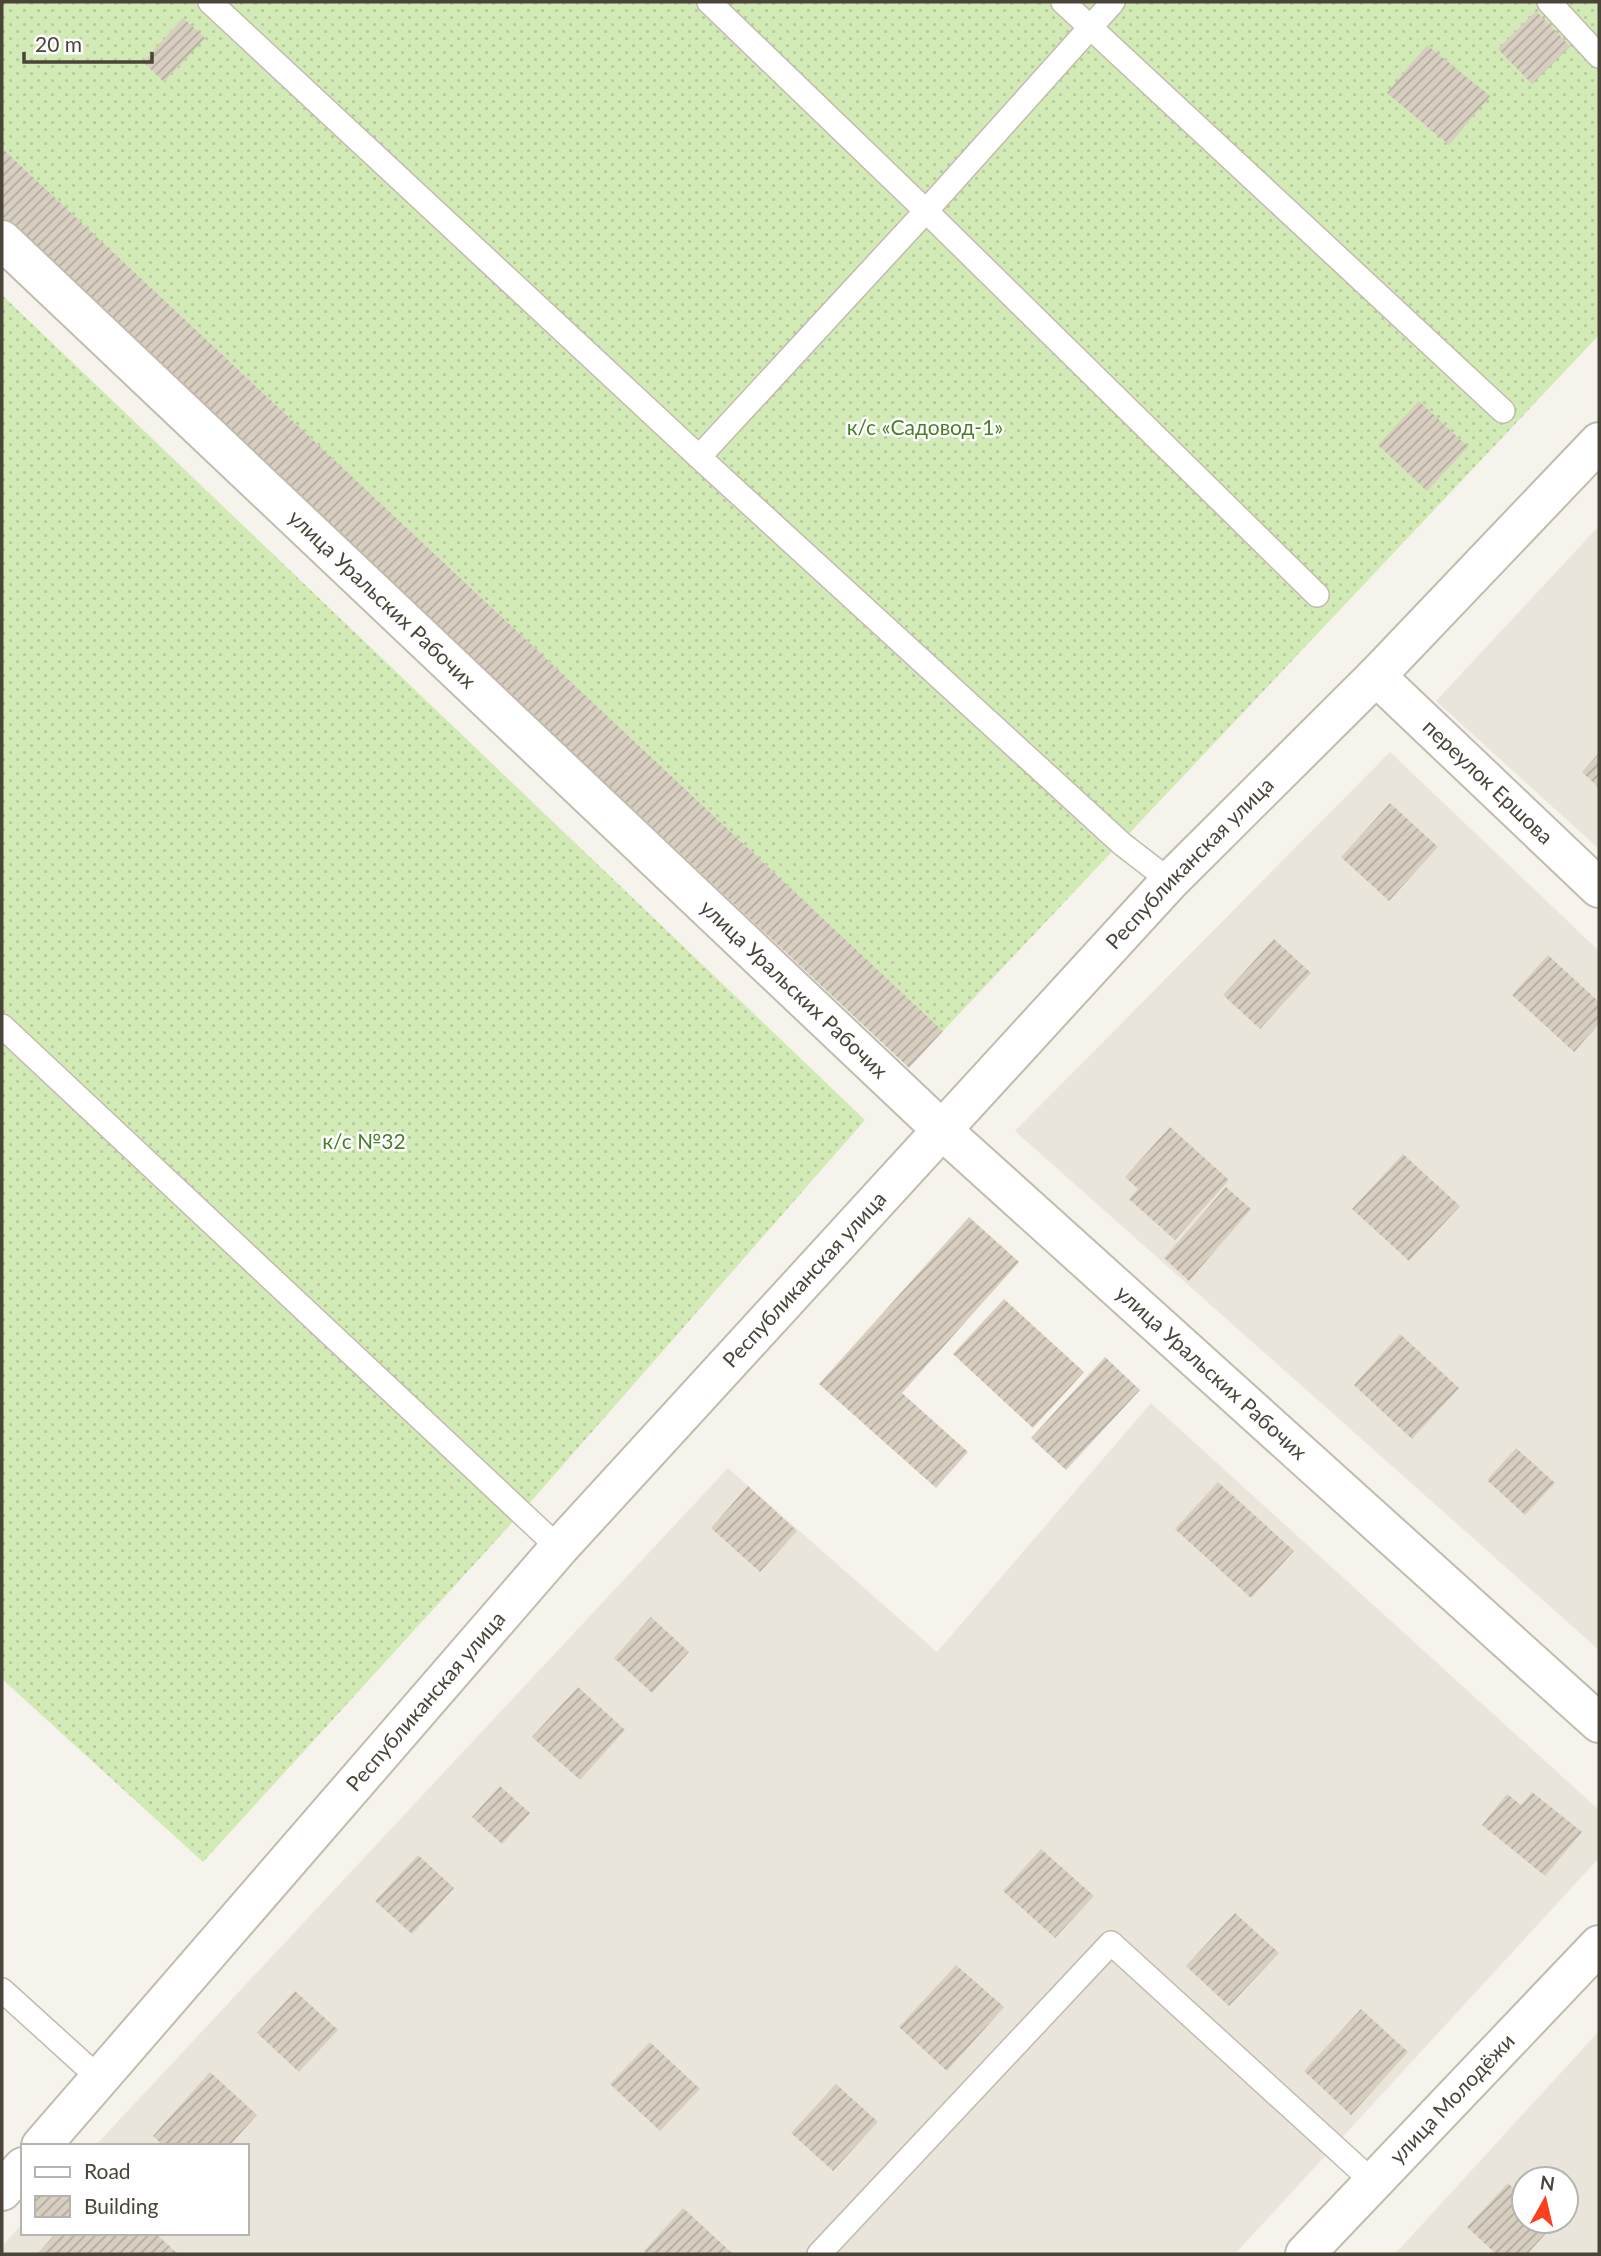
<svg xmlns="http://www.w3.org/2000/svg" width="1601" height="2256" font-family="Lato,sans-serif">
<defs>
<pattern id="garden-dots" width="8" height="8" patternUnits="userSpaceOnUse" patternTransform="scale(1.75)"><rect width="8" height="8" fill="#d2eab5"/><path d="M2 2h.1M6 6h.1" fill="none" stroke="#b6ca9c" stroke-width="1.8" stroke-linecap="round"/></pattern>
<pattern id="building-hatch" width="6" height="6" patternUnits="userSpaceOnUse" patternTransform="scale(1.75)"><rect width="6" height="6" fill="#d8cfc1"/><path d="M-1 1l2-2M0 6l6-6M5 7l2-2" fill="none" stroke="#b1aa9e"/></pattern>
</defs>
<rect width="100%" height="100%" fill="#f6f3ec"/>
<g fill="#eae5da" fill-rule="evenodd">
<path d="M1599,526V849L1436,701Z"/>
<path d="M1390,752L1599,951V1650L1015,1131Z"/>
<path d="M1151,1403L1599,1810V1858L1235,2254H2V2246L23,2223V2233H247V2146H95L728,1468L937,1652Z"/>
<path d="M1599,2031V2254H1395ZM1524,2179H1566V2221H1524Z"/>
</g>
<g fill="url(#garden-dots)">
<path d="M2,2H1599V335L943,1031L2,148Z"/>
<path d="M2,295L865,1120L521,1513L203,1862L2,1679Z"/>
</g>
<g fill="url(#building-hatch)">
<path d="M1536,11L1570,46L1532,84L1498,49Z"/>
<path d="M183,18L205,38L164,82L143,62Z"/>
<path d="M1427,45L1490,96L1449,145L1387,93Z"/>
<path d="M2,148L943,1031L909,1068L2,217Z"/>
<path d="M1419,401L1468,447L1427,491L1378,445Z"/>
<path d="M1599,753V788L1582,772Z"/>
<path d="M1390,803L1438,847L1389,901L1341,857Z"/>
<path d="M1274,939L1311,973L1260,1029L1223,995Z"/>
<path d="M1548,955L1599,1002V1024L1574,1052L1512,995Z"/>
<path d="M1170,1127L1229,1180L1175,1240L1129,1199L1138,1189L1125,1177Z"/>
<path d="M1403,1154L1460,1206L1409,1261L1352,1209Z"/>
<path d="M1226,1187L1251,1209L1189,1281L1164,1258Z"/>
<path d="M969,1217L1019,1262L902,1393L968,1452L936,1488L819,1384Z"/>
<path d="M1004,1299L1084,1372L1033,1428L953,1354Z"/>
<path d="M1400,1334L1459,1388L1412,1439L1354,1385Z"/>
<path d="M1105,1357L1140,1390L1066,1470L1031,1438Z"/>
<path d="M1516,1448L1555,1483L1525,1515L1487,1480Z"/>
<path d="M1218,1482L1294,1551L1251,1598L1175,1529Z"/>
<path d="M748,1486L797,1531L760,1572L711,1528Z"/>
<path d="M651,1617L689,1652L652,1693L614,1658Z"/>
<path d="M578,1687L625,1730L580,1780L532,1737Z"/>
<path d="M500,1786L530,1813L502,1844L472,1817Z"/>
<path d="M1532,1792L1582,1832L1545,1876L1482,1825L1507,1794L1521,1805Z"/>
<path d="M1041,1849L1094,1896L1055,1938L1003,1891Z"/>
<path d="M418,1855L454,1888L412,1934L375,1901Z"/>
<path d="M1235,1913L1279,1953L1229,2006L1186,1966Z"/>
<path d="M956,1965L1004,2007L947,2071L899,2027Z"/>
<path d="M295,1991L338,2030L299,2072L257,2033Z"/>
<path d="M1361,2009L1408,2052L1351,2115L1304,2071Z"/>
<path d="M650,2042L700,2089L660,2131L610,2084Z"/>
<path d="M210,2072L257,2115L229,2146H164L153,2136Z"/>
<path d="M836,2084L878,2122L833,2171L791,2133Z"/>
<path d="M1508,2183L1524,2198V2221H1549L1554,2225L1527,2254H1496L1467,2227Z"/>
<path d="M683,2208L733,2254H648L644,2251Z"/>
<path d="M56,2233H155L178,2254H37Z"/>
</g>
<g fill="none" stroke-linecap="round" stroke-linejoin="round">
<defs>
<g id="service">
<path d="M210,2L699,457L1122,844L1170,881"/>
<path d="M709,2L926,211L1317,595"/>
<path d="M1063,2L1503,411"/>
<path d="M1549,2L1599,56"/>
<path d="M699,457L926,211L1113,2"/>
<path d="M2,1026L559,1548"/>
<path d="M2,1990L99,2078"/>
<path d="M819,2254L1111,1943L1372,2181"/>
</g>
<g id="minor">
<path id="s1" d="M2,240L942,1130L1599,1723"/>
<path id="s2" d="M1376,676L1599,888"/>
<path id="s3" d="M41,2146L559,1548L1170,881L1376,676L1599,442"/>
<path d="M2,2191L23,2167"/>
<path id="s4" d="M1305,2254L1599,1945"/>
</g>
</defs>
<use href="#service" stroke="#c2bbae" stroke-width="26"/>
<use href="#minor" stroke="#c2bbae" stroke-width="42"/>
<use href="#service" stroke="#fff" stroke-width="23"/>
<use href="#minor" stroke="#fff" stroke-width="38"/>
</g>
<g text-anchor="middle" stroke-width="5" stroke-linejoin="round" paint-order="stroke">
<g font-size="21" fill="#4a7f2a" stroke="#fff">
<text x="925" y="435">к/с «Садовод-1»</text>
<text x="364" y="1149">к/с №32</text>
</g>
<g font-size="21" fill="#4b4439" stroke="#fff">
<text dy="7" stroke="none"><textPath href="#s1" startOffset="523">улица Уральских Рабочих</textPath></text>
<text dy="7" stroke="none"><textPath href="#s2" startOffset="154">переулок Ершова</textPath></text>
<text dy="7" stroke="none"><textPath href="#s3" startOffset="1722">Республиканская улица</textPath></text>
<text dy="7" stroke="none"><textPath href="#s1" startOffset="1090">улица Уральских Рабочих</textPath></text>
<text dy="7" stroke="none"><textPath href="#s3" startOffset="1155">Республиканская улица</textPath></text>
<text dy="7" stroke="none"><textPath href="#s1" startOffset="1657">улица Уральских Рабочих</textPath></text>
<text dy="7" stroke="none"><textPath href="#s3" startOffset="588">Республиканская улица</textPath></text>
<text dy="7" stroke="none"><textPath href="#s4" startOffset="214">улица Молодёжи</textPath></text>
</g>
</g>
<rect width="1601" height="2256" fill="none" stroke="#4b4439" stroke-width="7"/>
<rect x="21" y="2144" width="228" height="91" fill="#ffffff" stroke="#b7b4b0" stroke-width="2"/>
<rect x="35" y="2167" width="35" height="10" fill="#ffffff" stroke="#b7b4b0" stroke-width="2"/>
<text x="84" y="2179" font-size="21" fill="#4b4439">Road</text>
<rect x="35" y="2196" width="35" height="21" fill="url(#building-hatch)" stroke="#b7b4b0" stroke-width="2"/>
<text x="84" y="2214" font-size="21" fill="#4b4439">Building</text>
<g transform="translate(1545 2200) rotate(8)"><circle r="33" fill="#ffffff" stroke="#b7b4b0" stroke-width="2"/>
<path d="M0-5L12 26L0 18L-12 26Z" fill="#fc3f1d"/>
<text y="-10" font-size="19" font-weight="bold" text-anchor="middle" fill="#4b4439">N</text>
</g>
<path d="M24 52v10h128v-10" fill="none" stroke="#4b4439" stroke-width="3.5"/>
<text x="35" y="52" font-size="21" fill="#4b4439" stroke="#ffffff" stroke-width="5" paint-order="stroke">20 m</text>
</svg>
